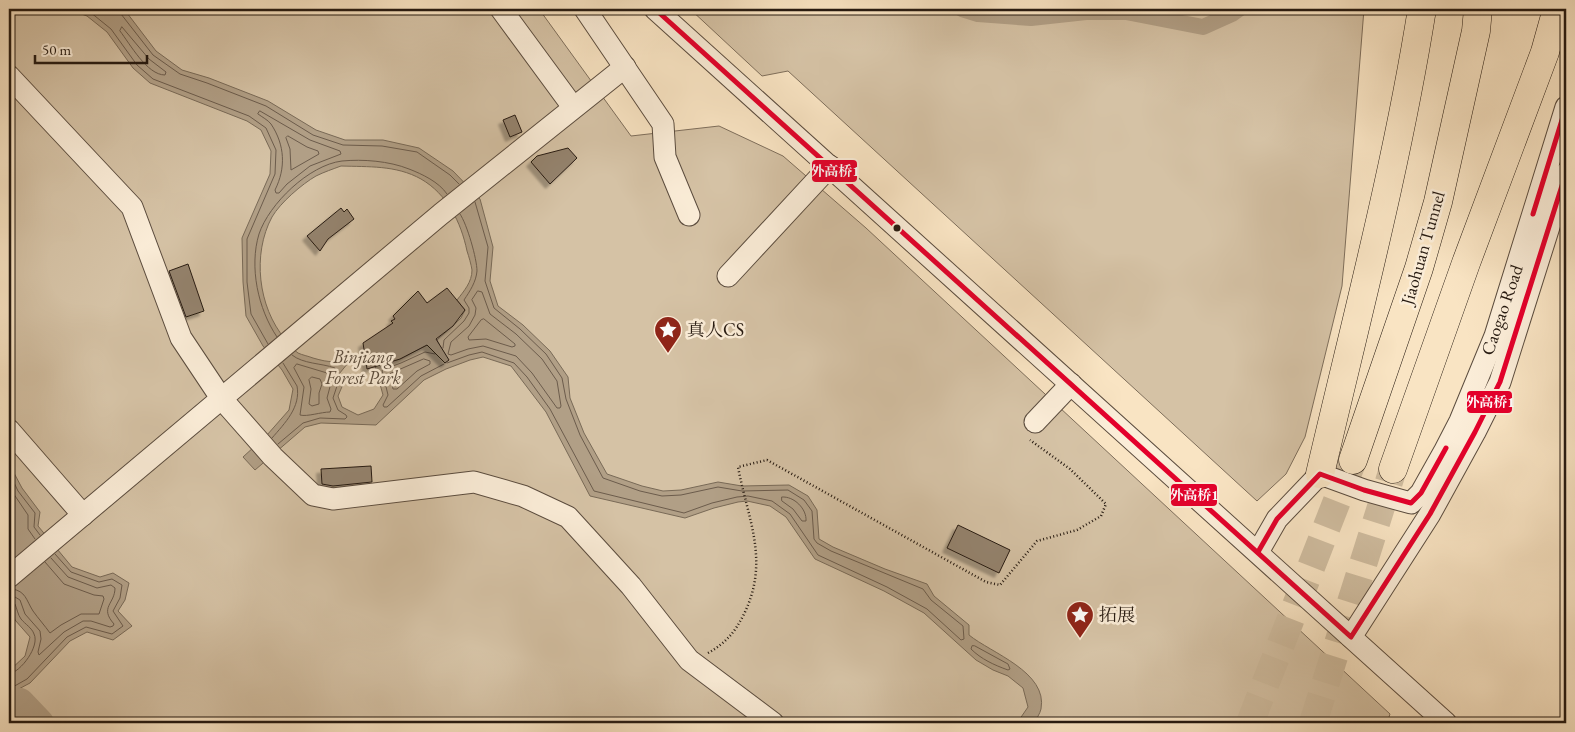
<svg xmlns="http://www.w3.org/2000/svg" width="1575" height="732" font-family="'EB Garamond','Noto Serif SC',serif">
<defs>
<filter id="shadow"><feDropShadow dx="-4.5" dy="4.5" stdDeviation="1" flood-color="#0004"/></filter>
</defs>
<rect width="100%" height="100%" fill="#f9e4c3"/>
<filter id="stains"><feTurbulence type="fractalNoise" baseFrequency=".004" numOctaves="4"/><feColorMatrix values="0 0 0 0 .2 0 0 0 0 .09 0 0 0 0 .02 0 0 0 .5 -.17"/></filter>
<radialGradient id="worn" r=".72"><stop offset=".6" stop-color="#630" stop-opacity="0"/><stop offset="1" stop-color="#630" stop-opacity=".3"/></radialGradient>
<g fill="#d5c2a5" stroke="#7e6e5b">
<path d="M9,9H539L631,136L719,126L783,156L866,228L1390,714L1387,723H9Z"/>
<path d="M690,9H1364L1342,286L1305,437L1286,474L1257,501L788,71L762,76Z"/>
</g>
<g fill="#b19f86" stroke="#796a57" fill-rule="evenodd">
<path d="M68,9H124L156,51L182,70L209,78L268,101L316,130L345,140H383L419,148L453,171L480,199L493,247L490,281L498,306L523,325L550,351L568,377L570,398L584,433L607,474L642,486L663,491L681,490L718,482L742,486L789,485L808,496L817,510L819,539L833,547L885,569L927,584L934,596L969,625V635C991,653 1048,672 1041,709C1040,714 1036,719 1034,723H1017L1028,707L1023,688L1008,676L993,670L976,660L924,613L884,591L815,559L786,517L770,506L747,501L738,502L714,508L685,518L590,496L546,412L511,366L483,357L470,360L446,369L424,380L376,425L321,423L305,427L255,470L243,457L267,435L289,410L293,389L282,370L263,346L246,316L243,282L242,238L270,174L271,151L261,130L247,121L150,83L133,68L107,32L87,16ZM341,166C368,167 396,165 421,179C447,194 461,222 467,251C469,257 471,264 472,270C472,282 464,291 457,300L465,310L461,318L437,340L439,344L427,345L400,359L375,366L383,395L374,409L358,415L342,407L338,396L344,382L339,374L353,357C337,363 330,363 313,358C308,356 302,355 298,353C293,350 289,343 285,339C258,307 252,254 272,217C280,203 302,184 316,176C324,172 333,169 341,166Z"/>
<path d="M9,448L14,473L22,488L40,512L38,526L72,567L100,577L113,573L129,583L125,600L118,611L132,626L113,640L87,632L70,641L30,683L15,691L20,702L9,710V671L25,656L30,637L15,620L9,601Z"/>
</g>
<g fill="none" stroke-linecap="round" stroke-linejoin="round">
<g stroke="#6c5c4c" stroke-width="1">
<path d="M82,9L90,12L111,29L137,65L153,79L249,116L266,128L276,150L275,174L247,239V282L251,314L268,344"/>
<path d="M120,9L121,14L153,55L180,74L207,83L266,106L313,135L343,145L382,146L417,152L450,175L459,184"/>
<path d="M122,27L149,59L166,72L165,75C147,75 130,44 120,31Z"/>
<path d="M260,111L310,140L340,151L341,154L310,166L287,184L279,193H276L275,190C286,168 285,145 271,124C268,120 262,117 258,114Z"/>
<path d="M288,136L307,147L318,151L319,154L291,170L290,149L286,138Z"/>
<path d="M478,291L482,292L490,314L516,334L542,359L557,381L561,406L560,408H557L532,373L516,356L483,346L468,349L451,355L448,354L451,342L469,326L475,315L476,308L472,300Z"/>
<path d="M484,319L515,344V346L512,347L486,339L469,340L468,337L481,320Z"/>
<path d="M277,337C258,309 249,267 259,234C269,204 309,165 342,161C363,159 389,161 409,169C422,174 439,182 447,194"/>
<path d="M443,348L444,340L464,321L469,313V308L464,300C470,291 476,282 477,271C477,259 467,224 460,214"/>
<path d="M435,354L425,352L401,363L382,370L388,395L383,405L384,407H387L421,376L444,364"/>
<path d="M424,359L430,361V364L417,371L397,389H393L390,374Z"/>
<path d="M447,363L469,355L482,352L514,363L527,377L550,409L594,491L684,513L712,503L737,497L748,496L772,501L790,514L818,555L887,587L927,609L961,640L964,639L963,626L931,600L923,589L831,551L817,543L814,539L812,511L804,500L788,490L742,491L718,487L681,495L662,496L640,491L603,478L580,435L566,399L562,378L546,354L520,329L494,308L485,281L488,247L475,202"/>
<path d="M297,364L327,373L331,383L327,398L331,409L330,412C321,412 307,417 300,415L304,387L294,368Z"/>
<path d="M312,377L320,379L322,384L319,393V404L312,406L309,404L311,389L309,380Z"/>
<path d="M272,438C285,423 301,407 297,386L283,363"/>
<path d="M278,444L303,423L320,418L345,419L347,417L346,415L338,410L333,398L338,383L334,375L335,368C321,363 303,364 292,355"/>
<path d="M9,472L18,491L35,513L34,527L40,535"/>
<path d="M9,487L28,515V529L35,539"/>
<path d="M782,497C794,496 807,509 806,521H802L793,509L782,501Z"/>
<path d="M12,589C26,591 26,600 33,611C38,618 45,626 50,633L61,625L81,614H99L104,599L103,596L94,595L64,584L45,562"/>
<path d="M9,596L15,597L20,600L25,614L40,631L41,639L38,652L39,655L64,632L83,621H91L110,627L113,626L114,624C99,607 115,604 115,588L111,585L97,588L68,577L51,558"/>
<path d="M9,602L15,604C17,609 18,615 21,619C25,624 32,628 34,634C40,646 21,672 9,674"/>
<path d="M975,646L1008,664L1010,669L1008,670C994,665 981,659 971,649L972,646Z"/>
<path d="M9,704L13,701L10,693L11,688L27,679L67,637L86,627L112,634L123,626L113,611L120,598L122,585L112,579L99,582L71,572L55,554"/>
</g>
<path stroke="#b19f86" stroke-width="16" d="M962,9L978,14L1031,18L1086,12H1126L1203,27L1232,14L1239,9"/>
<path stroke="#b19f86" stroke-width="28" d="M20,702L40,723"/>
</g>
<g fill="#94836e" stroke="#261a11" filter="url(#shadow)">
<path d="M515,115L522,132L510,137L503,120Z"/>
<path d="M568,148L577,158L550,184L531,162L537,156Z"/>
<path d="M341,208L344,212L347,209L354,219L328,239L320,251L307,236Z"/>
<path d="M188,264L204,311L186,317L169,271Z"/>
<path d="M447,288L465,310L453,326L436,339L449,360L445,363L427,345L400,359L367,369L363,343L393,323L391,321L395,319L393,316L418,291L427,303Z"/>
<path d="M371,466L372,482L333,486L322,484L321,469Z"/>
<path d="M958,525L1010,550L999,573L947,548Z"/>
</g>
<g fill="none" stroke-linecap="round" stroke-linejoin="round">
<g stroke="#cfbc9f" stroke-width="28" stroke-dasharray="28 14" stroke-linecap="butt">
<path d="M1250,723L1353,460"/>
<path d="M1313,723L1393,469"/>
</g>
<defs>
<g id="minor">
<path d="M501,9L573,107"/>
<path d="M585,9L663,124L665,157L689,215"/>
<path d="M655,9L1446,723"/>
<path d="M9,76L132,207L181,338L221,398L273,457L313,495L333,499L474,482L523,496L568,517L631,586L689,660L773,723"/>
<path d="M728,276L830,166"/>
<path d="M1035,422L1071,384"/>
<path d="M9,430L83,515"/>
<path d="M1258,552L1277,519L1320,474L1364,490L1411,503L1421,493L1444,452L1460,421L1495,336L1566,107"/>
<path d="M9,577L441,214L625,67"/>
<path d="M1351,637L1430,514L1475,432L1500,382L1566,173"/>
</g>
<g id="highway">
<path d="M1353,460L1419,268L1438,202L1476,31L1478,9"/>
<path d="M1393,469L1466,263L1545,52L1557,9"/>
<path d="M1320,474C1356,320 1397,166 1422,9"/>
</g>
</defs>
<use href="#minor" stroke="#5b4c3e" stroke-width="23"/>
<use href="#highway" stroke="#261a11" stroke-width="29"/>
<path stroke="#261a11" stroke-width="2.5" stroke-dasharray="1 2.5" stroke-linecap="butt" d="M708,653C726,643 735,632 744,614C770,561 748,520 738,467L767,460L986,582L1000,585L1037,541L1077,530L1101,516L1106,504L1070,469L1030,440"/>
<use href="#minor" stroke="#fbedd8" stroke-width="21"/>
<use href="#highway" stroke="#f9e4c3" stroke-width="28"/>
<defs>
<g id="bus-1">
<path d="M655,9L1351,637L1430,514L1475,432L1500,382L1566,173"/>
<path d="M1533,214L1566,107"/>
<path d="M1258,552L1277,519L1320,474L1364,490L1411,503L1421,493L1446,448"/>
</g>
</defs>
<use href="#bus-1" stroke="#fbedd8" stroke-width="9"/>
<use href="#bus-1" stroke="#e4002b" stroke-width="5"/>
</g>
<defs>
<symbol id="sight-pin" viewBox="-11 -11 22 30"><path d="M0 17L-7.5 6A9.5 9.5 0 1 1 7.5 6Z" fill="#8f2418" stroke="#fbedd8"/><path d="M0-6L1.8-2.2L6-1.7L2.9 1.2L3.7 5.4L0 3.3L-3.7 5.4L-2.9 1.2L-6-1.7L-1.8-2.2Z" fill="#fff"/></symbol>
</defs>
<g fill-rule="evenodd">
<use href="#sight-pin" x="652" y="314" width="32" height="43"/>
<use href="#sight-pin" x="1064" y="599" width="32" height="43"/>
</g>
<circle fill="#261a11" stroke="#fbedd8" stroke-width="2" cx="897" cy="228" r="4.5"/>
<g text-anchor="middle" stroke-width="5" stroke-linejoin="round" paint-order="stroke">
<g font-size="18" fill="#261a11" stroke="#fbedd8">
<text transform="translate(1423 248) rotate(-74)" y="6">Jiaohuan Tunnel</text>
<text transform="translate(1502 310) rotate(-71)" y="6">Caogao Road</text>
</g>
<g font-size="18" fill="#261a11" stroke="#fbedd8" text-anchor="start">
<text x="687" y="336">真人CS</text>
<text x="1099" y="621">拓展</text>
</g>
<g font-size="18" font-style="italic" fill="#5b4c3d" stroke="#fbedd8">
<text x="363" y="363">Binjiang<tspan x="363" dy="21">Forest Park</tspan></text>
</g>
</g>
<g stroke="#fbedd8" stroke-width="2">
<rect x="811" y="159" width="47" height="24" rx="5" fill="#e4002b"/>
<rect x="1466" y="390" width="47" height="24" rx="5" fill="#e4002b"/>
<rect x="1170" y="483" width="48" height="24" rx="5" fill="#e4002b"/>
</g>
<g font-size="14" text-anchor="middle" font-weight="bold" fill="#fff">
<text x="835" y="176">外高桥1</text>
<text x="1490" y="407">外高桥1</text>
<text x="1194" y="500">外高桥1</text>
</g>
<rect width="1575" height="732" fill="none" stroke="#f9e4c3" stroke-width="30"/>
<rect x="10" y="10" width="1555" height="712" fill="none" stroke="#261a11" stroke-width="2.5"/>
<rect x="15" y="15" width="1545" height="702" fill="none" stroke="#261a11"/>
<path d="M35 55v8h112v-8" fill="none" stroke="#261a11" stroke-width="2.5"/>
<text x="42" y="55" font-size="15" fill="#261a11" stroke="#fbedd8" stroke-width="4" paint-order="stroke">50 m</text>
<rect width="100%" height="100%" filter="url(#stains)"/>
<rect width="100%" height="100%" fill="url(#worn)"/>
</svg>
